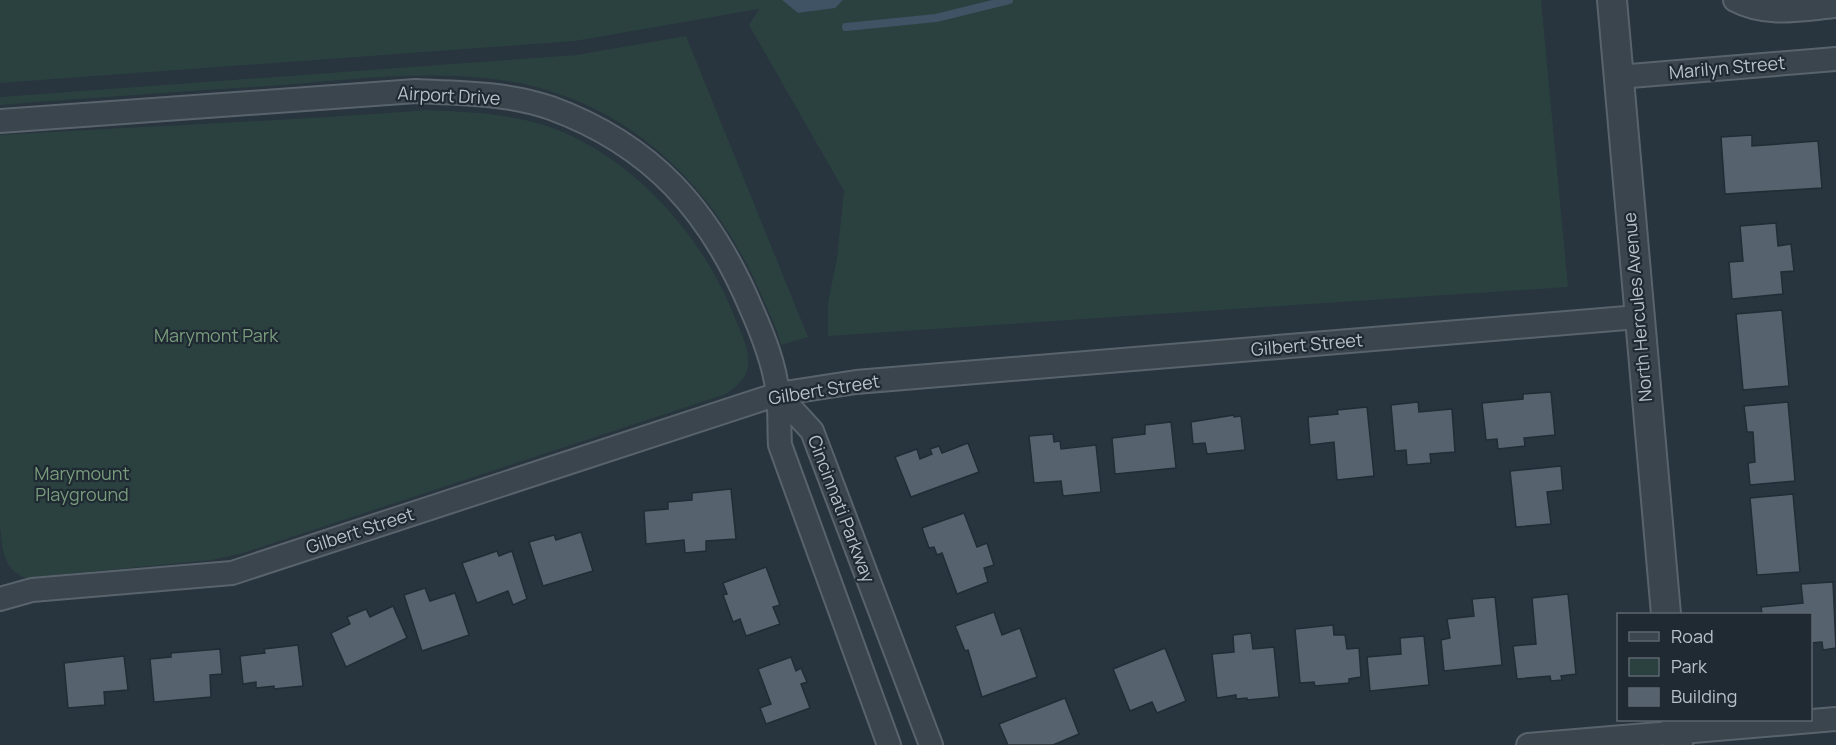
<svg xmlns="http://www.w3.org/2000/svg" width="1836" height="745" font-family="Manrope,sans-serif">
<rect width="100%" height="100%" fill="#28343e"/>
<g fill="#2b4140">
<path d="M0,0H782L798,13L834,8L843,0H1541L1568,287L828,336V303L837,258L844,191L749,25L759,9L575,41L0,83Z"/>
<path d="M686,36L808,337L781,345C777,327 768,311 761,294C710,176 615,90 484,78C412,71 340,81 269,86C179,92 90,98 0,105V97L576,55Z"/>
<path d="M428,110C472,112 522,114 563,132C641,166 705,240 735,318C741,333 750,350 748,366C747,379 735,387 726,394L243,553L212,560L25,578C2,568 3,549 0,527V135C143,126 286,121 428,110Z"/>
</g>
<path fill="#3f5365" d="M782,0H843L835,8L798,13Z"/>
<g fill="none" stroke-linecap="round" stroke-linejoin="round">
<path stroke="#3f5365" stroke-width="8" d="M846,27L936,18L1009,0"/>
</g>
<g fill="#56626e" stroke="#222c35" stroke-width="1.5">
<path d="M1752,135V146L1818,141L1822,188L1725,194L1721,137Z"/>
<path d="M1776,223L1778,246L1791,244L1794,271L1781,272L1783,294L1732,299L1729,262L1743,261L1740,226Z"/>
<path d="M1782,310L1789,386L1743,390L1736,314Z"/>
<path d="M1551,392L1555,435L1524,438L1525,446L1498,449L1497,439L1486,440L1482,403L1523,399V394Z"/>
<path d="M1418,402L1419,412L1452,409L1455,452L1430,454L1431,463L1407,465L1406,450L1395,451L1391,405Z"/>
<path d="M1788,402L1795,481L1750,485L1748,463L1755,462L1753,432H1747L1744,406Z"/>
<path d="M1367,407L1374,476L1337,480L1334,442L1310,445L1308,417L1338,414L1337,410Z"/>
<path d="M1234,415V417L1241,416L1245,450L1207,454L1205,443L1193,444L1191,422Z"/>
<path d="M1171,422L1176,468L1115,474L1112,438L1145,434V425Z"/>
<path d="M1053,434L1054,442L1060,441L1061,449L1096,445L1101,492L1063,496L1061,481L1034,483L1029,436Z"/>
<path d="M968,443L979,472L911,497L895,457L917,449L920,459L932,454L930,449L939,446L942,453Z"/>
<path d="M1561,466L1563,490L1547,492L1551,524L1516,527L1510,471Z"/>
<path d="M731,489L736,539L706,541V551L685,553L684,540L646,544L644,511L668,509V502L692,500V493Z"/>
<path d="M1793,494L1800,572L1757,575L1750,498Z"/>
<path d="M964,513L977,547L987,543L994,565L984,568L988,582L957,594L942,553L937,555L934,547L929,548L922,528Z"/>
<path d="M581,532L593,571L543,586L529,542L554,535L556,540Z"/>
<path d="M497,551L499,556L512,551L527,599L513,605L508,591L477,603L462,563Z"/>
<path d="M766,567L780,605L773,607L780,624L746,636L740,619L733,622L723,595L727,594L723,583Z"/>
<path d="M1833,582L1836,648L1823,650L1822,642L1810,643V614H1762L1761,607L1803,603L1801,584Z"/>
<path d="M425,588L430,601L455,593L469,635L422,651L404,595Z"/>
<path d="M1568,594L1576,674L1561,676L1562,680L1551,681L1550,676L1517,679L1513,646L1536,644L1532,598Z"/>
<path d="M1495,597L1502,665L1444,671L1441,640L1450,638L1447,619L1474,616L1472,599Z"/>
<path d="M393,606L407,638L346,667L331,633L350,624L347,617L366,609L370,617Z"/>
<path d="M994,612L1002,635L1020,628L1037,677L982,697L968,650L965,651L955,626Z"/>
<path d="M1333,625L1334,635H1345L1347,649L1359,648L1361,677L1349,679V683L1315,686L1314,682L1300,683L1295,629Z"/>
<path d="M1251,633L1253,649L1274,647L1279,697L1247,700V698L1236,699V695L1217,698L1212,654L1234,652L1233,635Z"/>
<path d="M1424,636L1429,685L1370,691L1367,657L1401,654L1400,638Z"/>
<path d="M298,645L303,686L274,689V686L256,688V682L243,684L240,656L265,653L264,649Z"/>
<path d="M1165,648L1186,701L1157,713L1152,702L1130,711L1113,669Z"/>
<path d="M220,649L222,674L210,675L211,697L154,702L150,659L171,657V653Z"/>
<path d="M124,656L128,690L104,692L105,705L68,708L64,663Z"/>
<path d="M791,657L796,671L801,668L807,682L801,684L810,708L766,724L760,708L771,704L758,669Z"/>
<path d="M1065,698L1079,734L1053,745H1008L999,724Z"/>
</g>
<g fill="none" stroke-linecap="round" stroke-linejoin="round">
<defs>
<g id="minor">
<path d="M1735,0C1767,17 1802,9 1836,6"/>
<path d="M1618,77L1836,59"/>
<path d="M0,121L416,91C461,93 508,93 551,108C652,145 710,211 751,308C763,335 775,365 778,395C780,411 779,429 780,445L889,745"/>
<path d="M778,394L812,431L931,745"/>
<path d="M0,599L32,590L232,573L778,394L856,382L1638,317"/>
<path d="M1528,745L1836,719"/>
</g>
<g id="tertiary">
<path d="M1612,0L1666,614"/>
<path d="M1676,720L1678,745"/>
</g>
</defs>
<use href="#minor" stroke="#59636c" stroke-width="26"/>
<use href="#tertiary" stroke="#59636c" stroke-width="32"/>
<use href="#minor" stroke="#3b454e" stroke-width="22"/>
<use href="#tertiary" stroke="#3b454e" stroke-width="28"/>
</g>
<g text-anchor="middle" stroke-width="4.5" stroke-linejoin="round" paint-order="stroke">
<g font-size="18" fill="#b8c0c9" stroke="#202a33">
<text transform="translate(1727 68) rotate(-5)" y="6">Marilyn Street</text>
<text transform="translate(449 96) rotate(3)" y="6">Airport Drive</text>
<text transform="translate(1638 307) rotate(-95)" y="6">North Hercules Avenue</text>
<text transform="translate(1307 345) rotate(-5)" y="6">Gilbert Street</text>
<text transform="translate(824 390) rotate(-9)" y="6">Gilbert Street</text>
<text transform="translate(841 509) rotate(69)" y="6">Cincinnati Parkway</text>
<text transform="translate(360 531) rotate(-18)" y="6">Gilbert Street</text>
</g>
<g font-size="18" fill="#789c7c" stroke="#202a33">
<text x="216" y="342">Marymont Park</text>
<text x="82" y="480">Marymount<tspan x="82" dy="21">Playground</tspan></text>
</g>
</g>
<rect x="1617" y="613" width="195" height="108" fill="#202a33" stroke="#5d666f" stroke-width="1.5"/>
<rect x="1629" y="632" width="30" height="9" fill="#3b454e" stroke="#5d666f" stroke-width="1.5"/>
<text x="1671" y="643" font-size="18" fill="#b8c0c9">Road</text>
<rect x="1629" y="658" width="30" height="18" fill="#2b4140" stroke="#5d666f" stroke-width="1.5"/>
<text x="1671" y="673" font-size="18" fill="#b8c0c9">Park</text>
<rect x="1629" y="688" width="30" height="18" fill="#56626e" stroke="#5d666f" stroke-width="1.5"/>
<text x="1671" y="703" font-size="18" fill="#b8c0c9">Building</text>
</svg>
